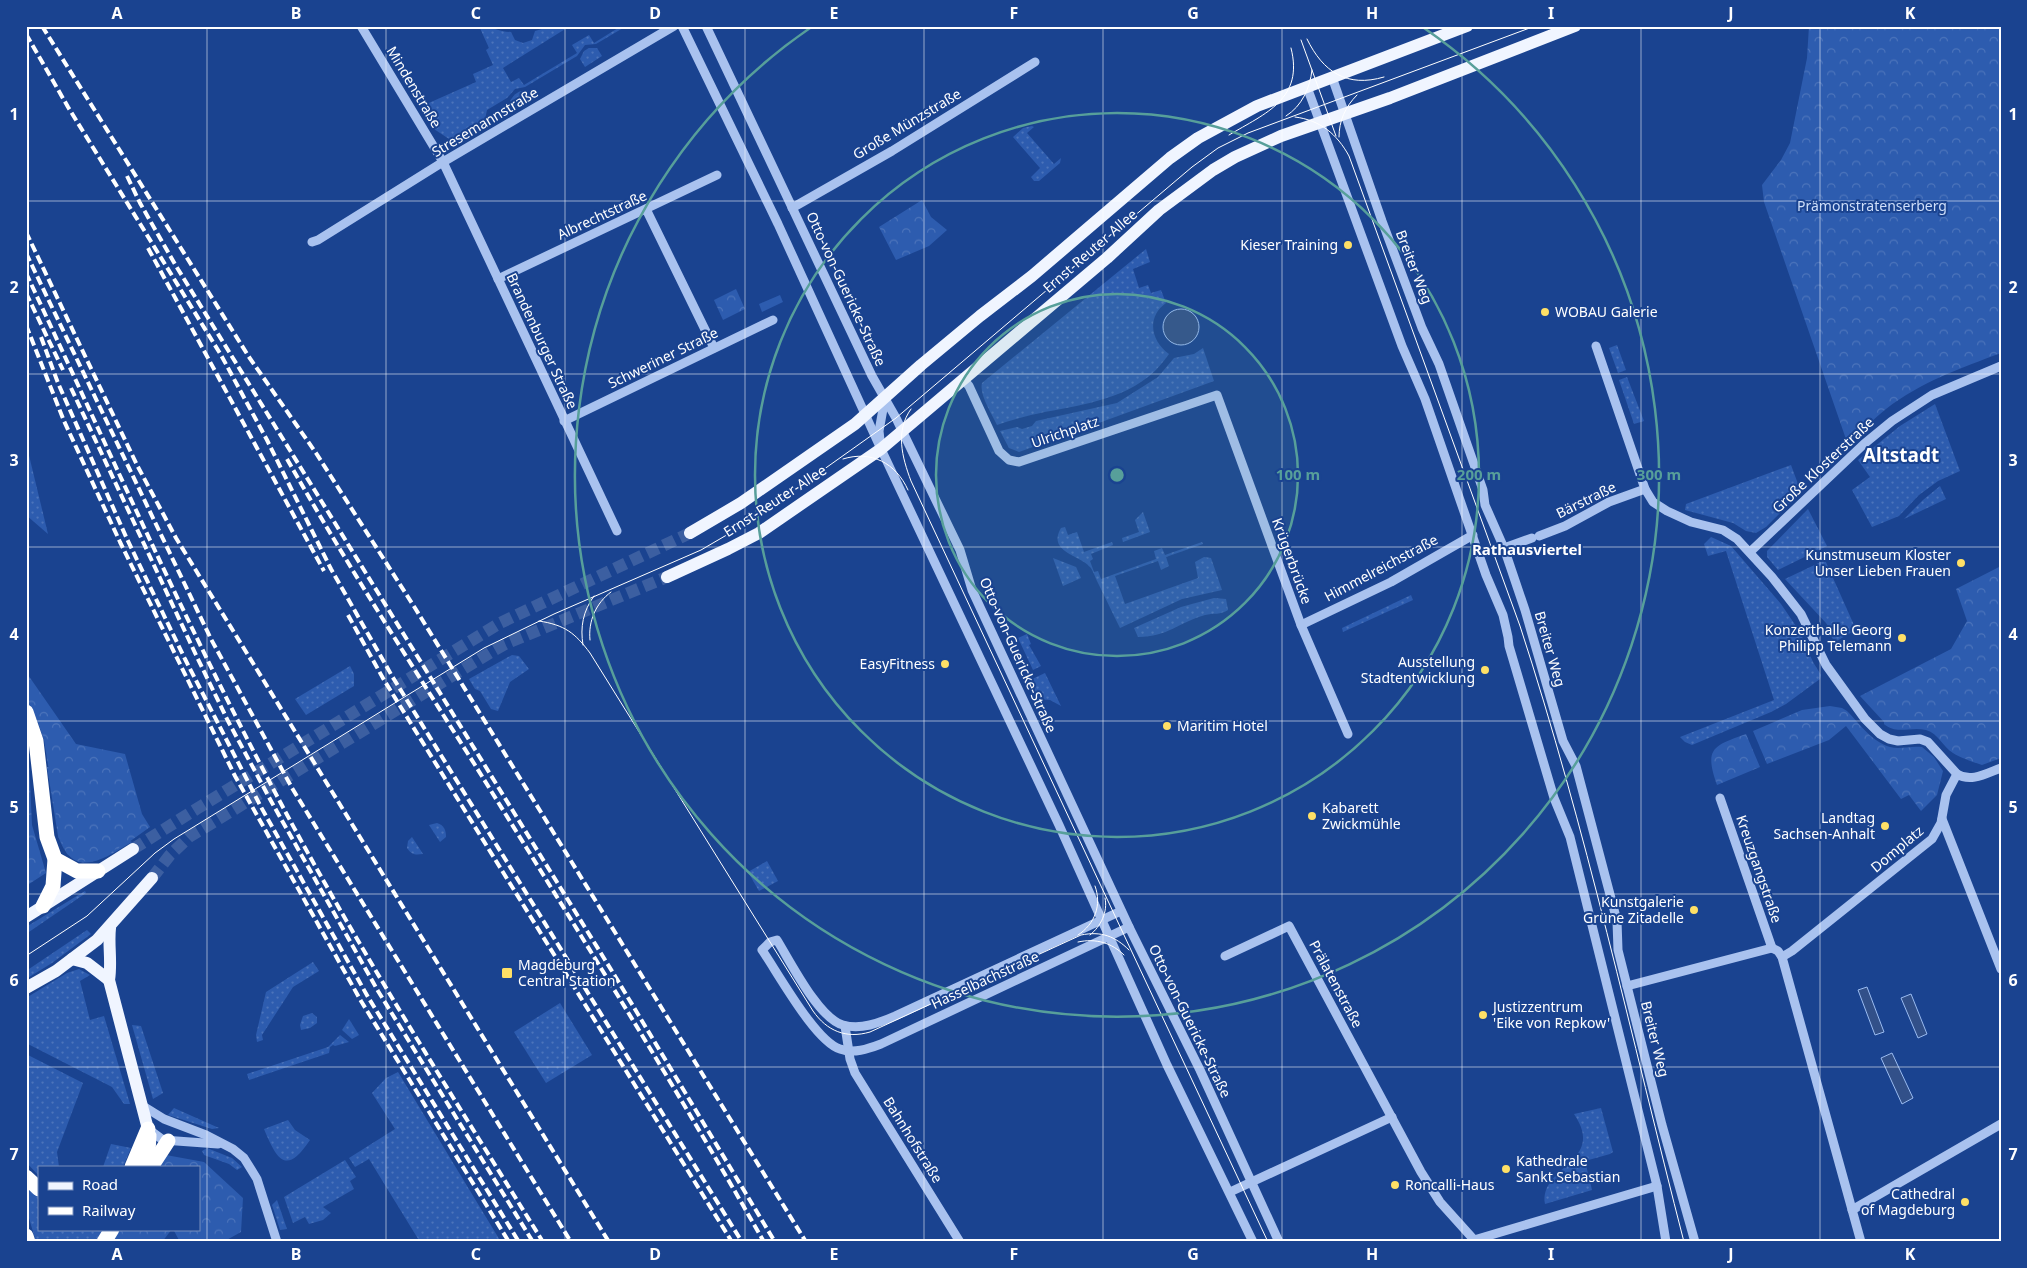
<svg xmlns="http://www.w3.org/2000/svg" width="2027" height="1268" font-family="'Noto Sans',sans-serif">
<defs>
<pattern id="grass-dots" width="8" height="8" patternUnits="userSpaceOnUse" patternTransform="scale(1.25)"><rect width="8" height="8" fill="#2d5caf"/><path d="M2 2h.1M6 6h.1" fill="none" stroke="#4c74bb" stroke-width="1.8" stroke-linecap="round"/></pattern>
<pattern id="forest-crowns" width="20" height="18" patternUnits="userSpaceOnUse" patternTransform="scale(1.25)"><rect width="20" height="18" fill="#2d5caf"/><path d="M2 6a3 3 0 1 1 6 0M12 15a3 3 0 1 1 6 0" fill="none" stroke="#4c74bb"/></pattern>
</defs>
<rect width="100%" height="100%" fill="#1a4390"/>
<g fill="url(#grass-dots)">
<path d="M479,26C490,26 500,32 511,32L515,40L523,43L532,40L535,31L552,26H570L503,68L511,82L519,78L524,85L577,53L572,45L589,35L594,43L618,28L617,26H621L623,28L596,44L585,45L577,56L525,87L515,89L507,98L487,110L484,124L460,138L449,139L434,129L422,106L476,82L473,74L493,65L486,50L489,48Z"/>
<path d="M589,48H597L602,56L585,67L580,59L584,51Z"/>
<path d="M527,90L532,98L515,109L510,101C515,93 518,91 527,90Z"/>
<path d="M1032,126L1034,127L1027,133L1054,164L1061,158L1060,163L1039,181H1034L1031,177L1040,168L1013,137L1023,128Z"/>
<path d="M1146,249L1150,262L1133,269L1139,288L1148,285L1151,293L1161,290L1166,303C1146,317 1151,341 1169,354C1163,362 1156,371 1148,377C1115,403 1070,406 1031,415C1019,418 1008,421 997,425C992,414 979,395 982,383Z"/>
<path d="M1617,345L1626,370L1618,373L1609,348Z"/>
<path d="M1203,348L1214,381L1019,452L1009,448L1000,431L1017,427L1022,429L1032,426L1036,421L1117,403L1158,377L1174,358L1194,354Z"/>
<path d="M1627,377L1644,421L1634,424L1619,380Z"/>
<path d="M1935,404L1960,471L1938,481L1919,495L1899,516L1872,527L1852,490L1870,477L1858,460L1900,426Z"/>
<path d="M26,443L48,534L26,515Z"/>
<path d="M1791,465L1801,492L1766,527L1756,533L1746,531L1733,523L1685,510L1686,504Z"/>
<path d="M1940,486L1946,499L1904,519L1923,500Z"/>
<path d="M1808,509L1827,546L1778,570L1767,557V551Z"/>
<path d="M1143,512L1150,532L1123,542L1122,538L1139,532L1135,520Z"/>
<path d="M1065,527L1068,535L1077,532L1084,552L1112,542L1113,545L1091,554L1093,559L1090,561L1094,572L1098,571L1101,579L1156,559L1154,551L1162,548L1165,555L1202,542L1203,544L1166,557L1169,566L1161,570L1158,561L1115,576L1125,604L1198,578L1195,562L1204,557L1211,558L1222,590L1182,599L1120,628C1112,612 1105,597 1097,581C1095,577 1093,570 1090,567C1080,555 1047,552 1061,528Z"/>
<path d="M1711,537L1731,546L1781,604L1800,632L1813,662L1821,675L1820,679L1786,704L1771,712L1692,745L1685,742L1680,737L1774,700L1726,551L1708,556L1704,544Z"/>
<path d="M1053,558L1076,567L1081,578L1063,586Z"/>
<path d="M1825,560L1854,625L1852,632L1835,642L1827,631L1830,629L1826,623L1785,579Z"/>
<path d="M1411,595L1413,600L1343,632L1342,628Z"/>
<path d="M1214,598L1226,599L1228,610C1221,615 1213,613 1205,615C1179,622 1168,637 1138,637L1134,628L1181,607Z"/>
<path d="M1027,634L1031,644L1029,645L1041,666L1033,670L1018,638Z"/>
<path d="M512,655L519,656L529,669L510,682L498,711L491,709L480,691L475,689L469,679Z"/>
<path d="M350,666L354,674V686L306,715L295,699Z"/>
<path d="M1045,673L1061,706L1050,700L1036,699L1028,681Z"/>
<path d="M47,767H53L124,838L132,842C103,859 74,881 58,836Z"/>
<path d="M437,823C444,825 446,830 446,837L440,842L429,825Z"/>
<path d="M412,837L423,854C415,855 412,855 407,848L408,841Z"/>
<path d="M767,861L778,881L759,891L748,872Z"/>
<path d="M85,891L86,893L26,934V927Z"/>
<path d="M87,930L91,934L52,963L26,979V971Z"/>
<path d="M313,962L319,971L293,987L262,1035L263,1040L257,1042L256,1035L266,992Z"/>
<path d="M79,969L90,975L80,981L90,1020L104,1016L130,1104H124L112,1087L26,1043V998L67,973Z"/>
<path d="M560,1003L592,1055L546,1083L514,1032Z"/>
<path d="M312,1013L317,1017V1023L310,1028L301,1030L300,1025L303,1016Z"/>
<path d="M349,1019L359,1035L352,1039L342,1030Z"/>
<path d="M132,1025L141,1026L163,1093L153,1099Z"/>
<path d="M340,1035L349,1042L335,1046L333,1045L330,1047L329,1053L249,1080L247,1074L328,1047Z"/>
<path d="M26,1054L83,1083L57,1152L59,1167H39V1176L26,1162Z"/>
<path d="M398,1072L501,1242H420L369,1159L355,1167L349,1158L395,1129L372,1093L386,1078Z"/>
<path d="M174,1108L219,1128L212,1129L168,1115Z"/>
<path d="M1601,1108L1613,1152L1610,1154L1585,1161L1592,1190L1545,1204C1539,1165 1607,1163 1574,1114Z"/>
<path d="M288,1120L295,1130L310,1140C286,1176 277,1160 264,1129Z"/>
<path d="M111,1144L131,1148L123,1167H103Z"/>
<path d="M207,1148L232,1158L242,1167L237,1170L229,1164L204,1155L202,1151Z"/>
<path d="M345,1160L356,1177L350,1181L354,1189L323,1207L331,1213L323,1220L309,1224L305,1217L293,1223L284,1197Z"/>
<path d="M26,1187L39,1197V1229H106L97,1242H36L26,1208Z"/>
<path d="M277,1200L287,1229L280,1230L272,1205Z"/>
</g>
<g fill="url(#forest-crowns)">
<path d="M1809,26H2001V353C1961,368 1921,382 1886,409C1873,419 1862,432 1849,443L1847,442L1764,202L1762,185L1781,160L1790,143L1807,58Z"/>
<path d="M922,200L931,217L947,230L929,246L896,260L879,227Z"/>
<path d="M736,289L745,309L723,320L714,300Z"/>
<path d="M2001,566V758L1982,765C1973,762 1961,758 1953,753C1942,746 1939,734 1926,730C1911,726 1896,735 1884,724V722L1860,696L1951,649L1967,621L1956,589Z"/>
<path d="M26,672L76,744L125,754L142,814L150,827L129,842L96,860L79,862L67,854L59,834L44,740L37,720L26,699Z"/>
<path d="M1830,706L1842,708L1847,711C1860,724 1876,748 1898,748C1906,748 1913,746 1922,747L1934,757L1943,771L1937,795L1921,811L1909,795L1901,799L1846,726L1829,740L1767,764L1753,731L1802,710Z"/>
<path d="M1746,734L1760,767L1717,785C1704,748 1713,746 1746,734Z"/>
<path d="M26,751L29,761L32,825L46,873L26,886Z"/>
<path d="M166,1155L204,1162L243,1198L241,1232L223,1242H180L173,1229H199V1167H159Z"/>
<path d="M120,1229H172L162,1242H112Z"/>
</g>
<path fill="#2d5caf" d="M780,295L783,302L762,312L759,304Z"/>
<g fill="#325089" stroke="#9bbcf1">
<circle cx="1181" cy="327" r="18"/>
<path d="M1867,987L1884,1032L1875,1035L1858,990Z"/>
<path d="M1911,994L1927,1034L1918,1038L1901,998Z"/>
<path d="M1892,1053L1913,1098L1902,1104L1881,1058Z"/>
</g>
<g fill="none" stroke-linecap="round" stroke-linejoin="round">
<g stroke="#3c5fa1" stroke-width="12" stroke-dasharray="12 6" stroke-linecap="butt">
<path d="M133,849L198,808L500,623L690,533"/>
<path d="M152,878L170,855L189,837L491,652L505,644L667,577"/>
</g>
<g stroke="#a9c2ef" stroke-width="9">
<path d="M361,26L443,162L617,531"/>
<path d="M682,26L778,224L881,449L1059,825L1167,1065L1253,1242"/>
<path d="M706,26L872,376L896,418L960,550L972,590L1129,927L1200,1070L1279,1242"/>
<path d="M1332,77L1382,221L1422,328L1439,364L1483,490L1485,505L1504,548L1525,610L1563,741L1576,766L1617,921L1618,950L1662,1125L1695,1242"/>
<path d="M1307,87L1402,346L1425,399L1486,575L1503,615L1508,637L1509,646L1554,798L1570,837L1643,1130L1657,1186L1666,1242"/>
<path d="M792,208L892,151L1035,62"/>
<path d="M646,209L714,348"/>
<path d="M312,242L318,240L443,162L674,26"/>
<path d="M498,279L717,175"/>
<path d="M1596,346L1645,489L1653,502L1667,511L1691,522L1723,530L1737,539L1772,577L1801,614L1826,665L1865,719L1880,734L1889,739L1898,741L1920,739L1928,742L1957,774C1971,783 1987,773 2001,768"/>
<path d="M964,380L969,386L999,451L1009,460L1019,462L1217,395L1301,625L1348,734"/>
<path d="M564,421L773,320"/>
<path d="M880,440L879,431L885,398"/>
<path d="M1539,536L1565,526L1609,502L1645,489"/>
<path d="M1504,548L1532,538"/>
<path d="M1750,552L1864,444L1892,421L1932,395L2001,366"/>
<path d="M1301,625L1391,582L1473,535"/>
<path d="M1720,798L1772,948"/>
<path d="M1942,819L2001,969"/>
<path d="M1121,911L895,1016C879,1023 861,1030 843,1025C819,1019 790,961 777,940L770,942L762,950C778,973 815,1041 840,1049C853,1054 868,1049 881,1044L1129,927"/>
<path d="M1772,948L1778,951L1782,957L1861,1242"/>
<path d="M1225,956L1289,926L1421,1172L1440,1202L1476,1242"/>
<path d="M1782,957L1792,951L1932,839L1941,823L1946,795L1957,774"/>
<path d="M1627,986L1772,948"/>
<path d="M845,1026L850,1059L855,1073L960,1242"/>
<path d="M143,1106L164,1119L206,1135L233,1149L244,1158L257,1179L277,1242"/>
<path d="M148,1129L163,1140L218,1144"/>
<path d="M1230,1192L1392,1117"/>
<path d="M1852,1210L2001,1124"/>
<path d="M1474,1240L1657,1186"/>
</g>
<g stroke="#f0f5ff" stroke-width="12">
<path d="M690,533L741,503L855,424L921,365L980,316L1032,276L1170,158L1198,138L1257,106L1467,26"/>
<path d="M667,577L728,549L759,533L881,449L1107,258L1159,210L1213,170L1235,157L1281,136L1390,98L1575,26"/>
<path d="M26,917L133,849"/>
<path d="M110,928C108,945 112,962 109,980L148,1129"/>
<path d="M72,959L87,963L109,980"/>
<path d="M26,988L56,971L97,940L152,878"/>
</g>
<g stroke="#fff" stroke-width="15">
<path d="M26,712L36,741L47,837L55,859L53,886L43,906"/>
<path d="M55,859L77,871H98"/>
<path d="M132,1167L148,1129"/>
<path d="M147,1167L149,1136"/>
<path d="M151,1167L168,1141"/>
<path d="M26,1177L39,1189"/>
<path d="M26,1236L28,1242"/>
<path d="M104,1242L112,1229"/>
</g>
<g stroke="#fff" stroke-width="1">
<path d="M1307,39C1323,72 1347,88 1384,77"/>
<path d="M1301,40L1336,136"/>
<path d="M1286,116C1302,106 1310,88 1312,70"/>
<path d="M1295,117C1320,120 1337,134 1349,156L1520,626C1586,828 1631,1036 1684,1242"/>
<path d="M1229,135C1266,113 1304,99 1291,48"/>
<path d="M1339,137C1339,121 1345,107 1357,95"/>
<path d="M911,409C895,431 902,457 911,481L1268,1242"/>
<path d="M843,459C871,450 896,463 908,490"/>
<path d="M539,621C565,625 575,633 590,653L813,1011C827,1031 846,1039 870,1032L1081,935C1101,931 1115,936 1129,950"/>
<path d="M590,640C588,621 596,603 611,592"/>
<path d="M583,645C580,627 583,611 594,596"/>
<path d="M1078,935C1095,924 1102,905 1095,886"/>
<path d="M1090,935C1101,926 1108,912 1105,898"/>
<path d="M1078,942C1096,938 1112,943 1124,955"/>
<path d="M26,956L87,916L155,853L174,839L484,648L554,614L701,550L754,519L896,418L1192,167L1218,148L1248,133L1535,26"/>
</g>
<g stroke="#fff" stroke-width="4" stroke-dasharray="9 4" stroke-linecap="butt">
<path d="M42,26L249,357L316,453L415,608L806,1242"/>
<path d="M26,34L68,107L221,355L267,440L331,569L392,676L742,1242"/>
<path d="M127,176L140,203L176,266L615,976L775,1242"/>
<path d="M26,232L137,465L176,538L609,1242"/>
<path d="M148,248L324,571"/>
<path d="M26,253L211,639L292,788L571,1242"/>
<path d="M26,273C108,448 186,625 277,796C358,949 452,1095 543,1242"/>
<path d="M26,293L63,370"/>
<path d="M26,325L64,421L120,542L235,776L361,1001L509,1242"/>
<path d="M41,337L58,383L127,539L185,659L261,807L368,997L519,1242"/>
<path d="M71,388L196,655L228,721L271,801L378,991L533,1242"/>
<path d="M287,459C346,563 411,664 475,765C573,923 672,1080 764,1242"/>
<path d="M348,615L384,680L732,1242"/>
</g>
</g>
<path fill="none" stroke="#fff" stroke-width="1" stroke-opacity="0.55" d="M207,26V1242M386,26V1242M565,26V1242M745,26V1242M924,26V1242M1103,26V1242M1282,26V1242M1462,26V1242M1641,26V1242M1820,26V1242M26,201H2001M26,374H2001M26,547H2001M26,721H2001M26,894H2001M26,1067H2001"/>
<circle cx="1117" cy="475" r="181" fill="#579f9a" fill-opacity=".12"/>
<g fill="none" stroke="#579f9a" stroke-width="2.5">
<circle cx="1117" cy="475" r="181"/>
<circle cx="1117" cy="475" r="362"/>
<path d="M1424 28A542 542 0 1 1 810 28"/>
</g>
<g fill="#ffe066" stroke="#1a4390" stroke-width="2">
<circle cx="1348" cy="245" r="5"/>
<circle cx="1545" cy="312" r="5"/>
<circle cx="1961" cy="563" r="5"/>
<circle cx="1902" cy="638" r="5"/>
<circle cx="945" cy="664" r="5"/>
<circle cx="1485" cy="670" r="5"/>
<circle cx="1167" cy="726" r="5"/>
<circle cx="1312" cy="816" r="5"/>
<circle cx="1885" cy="826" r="5"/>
<circle cx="1694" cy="910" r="5"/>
<rect x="501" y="967" width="12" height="12" rx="2.5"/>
<circle cx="1483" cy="1015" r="5"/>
<circle cx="1506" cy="1169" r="5"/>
<circle cx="1395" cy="1185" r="5"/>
<circle cx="1965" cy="1202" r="5"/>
</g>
<g text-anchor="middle" stroke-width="4" stroke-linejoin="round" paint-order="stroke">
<g font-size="14" fill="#fff" stroke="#1a4390">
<text transform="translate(414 87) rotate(59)" y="5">Mindenstraße</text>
<text transform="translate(485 122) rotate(-31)" y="5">Stresemannstraße</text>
<text transform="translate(907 124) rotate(-31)" y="5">Große Münzstraße</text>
<text transform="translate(602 215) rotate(-25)" y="5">Albrechtstraße</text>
<text transform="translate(1090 251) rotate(-41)" y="5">Ernst-Reuter-Allee</text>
<text transform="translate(1414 267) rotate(69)" y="5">Breiter Weg</text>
<text transform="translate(846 289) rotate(65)" y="5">Otto-von-Guericke-Straße</text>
<text transform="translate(542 341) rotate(65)" y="5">Brandenburger Straße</text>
<text transform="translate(663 358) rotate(-26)" y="5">Schweriner Straße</text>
<text transform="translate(1065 432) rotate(-19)" y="5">Ulrichplatz</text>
<text transform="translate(1823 465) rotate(-43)" y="5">Große Klosterstraße</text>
<text transform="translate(1586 500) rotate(-26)" y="5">Bärstraße</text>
<text transform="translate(775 501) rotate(-33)" y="5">Ernst-Reuter-Allee</text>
<text transform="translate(1292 561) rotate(70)" y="5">Krügerbrücke</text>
<text transform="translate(1381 568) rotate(-28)" y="5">Himmelreichstraße</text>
<text transform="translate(1550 649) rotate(74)" y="5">Breiter Weg</text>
<text transform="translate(1018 655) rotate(66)" y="5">Otto-von-Guericke-Straße</text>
<text transform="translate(1897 849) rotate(-40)" y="5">Domplatz</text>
<text transform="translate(1759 869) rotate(71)" y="5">Kreuzgangstraße</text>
<text transform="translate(985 980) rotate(-25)" y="5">Hasselbachstraße</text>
<text transform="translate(1336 984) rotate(62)" y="5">Prälatenstraße</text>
<text transform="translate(1190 1021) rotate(64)" y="5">Otto-von-Guericke-Straße</text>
<text transform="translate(1655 1039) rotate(76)" y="5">Breiter Weg</text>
<text transform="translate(913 1140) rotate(58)" y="5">Bahnhofstraße</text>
</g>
<g font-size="14" fill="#cfdffa" stroke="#1a4390">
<text x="1872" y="211">Prämonstratenserberg</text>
</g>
<g font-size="14" fill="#fff" stroke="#1a4390" text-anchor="end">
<text x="1338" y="250">Kieser Training</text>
<text x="1555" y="317" text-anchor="start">WOBAU Galerie</text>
<text x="1951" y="560">Kunstmuseum Kloster<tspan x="1951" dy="16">Unser Lieben Frauen</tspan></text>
<text x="1892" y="635">Konzerthalle Georg<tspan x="1892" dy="16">Philipp Telemann</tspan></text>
<text x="1475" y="667">Ausstellung<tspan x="1475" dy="16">Stadtentwicklung</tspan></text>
<text x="935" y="669">EasyFitness</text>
<text x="1177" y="731" text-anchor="start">Maritim Hotel</text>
<text x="1322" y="813" text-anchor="start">Kabarett<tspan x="1322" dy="16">Zwickmühle</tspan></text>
<text x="1875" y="823">Landtag<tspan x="1875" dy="16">Sachsen-Anhalt</tspan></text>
<text x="1684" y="907">Kunstgalerie<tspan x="1684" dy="16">Grüne Zitadelle</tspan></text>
<text x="518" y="970" text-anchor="start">Magdeburg<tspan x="518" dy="16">Central Station</tspan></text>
<text x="1493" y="1012" text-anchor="start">Justizzentrum<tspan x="1493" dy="16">'Eike von Repkow'</tspan></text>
<text x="1516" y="1166" text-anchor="start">Kathedrale<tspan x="1516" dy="16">Sankt Sebastian</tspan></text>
<text x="1405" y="1190" text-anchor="start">Roncalli-Haus</text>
<text x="1955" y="1199">Cathedral<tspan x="1955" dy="16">of Magdeburg</tspan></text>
</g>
<g font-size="15" font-weight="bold" fill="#fff" stroke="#1a4390">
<text x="1527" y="555">Rathausviertel</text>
</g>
<g font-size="19" font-weight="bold" fill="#fff" stroke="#1a4390">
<text x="1901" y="462">Altstadt</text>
</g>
</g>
<circle cx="1117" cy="475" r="8" fill="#579f9a" stroke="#1a4390" stroke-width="2.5"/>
<g font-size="15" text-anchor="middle" font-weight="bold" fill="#579f9a" stroke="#1a4390" stroke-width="4" stroke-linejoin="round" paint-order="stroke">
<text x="1298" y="480">100 m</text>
<text x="1479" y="480">200 m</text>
<text x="1659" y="480">300 m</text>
</g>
<rect width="2027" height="1268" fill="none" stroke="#1a4390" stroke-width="55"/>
<rect x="38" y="1166" width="162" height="65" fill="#1a4390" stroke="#768ebc"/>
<rect x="48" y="1182" width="25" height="8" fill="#f0f5ff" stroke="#768ebc"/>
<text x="82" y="1190" font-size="15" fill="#ffffff">Road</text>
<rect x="48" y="1207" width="25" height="8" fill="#ffffff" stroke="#768ebc"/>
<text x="82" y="1216" font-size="15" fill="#ffffff">Railway</text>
<rect x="28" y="28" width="1972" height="1212" fill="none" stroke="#fff" stroke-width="2"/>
<g font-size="16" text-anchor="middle" font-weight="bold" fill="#fff">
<text x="117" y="19">A</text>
<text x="296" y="19">B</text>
<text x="476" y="19">C</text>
<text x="655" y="19">D</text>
<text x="834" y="19">E</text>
<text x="1014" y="19">F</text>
<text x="1193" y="19">G</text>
<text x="1372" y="19">H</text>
<text x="1551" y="19">I</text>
<text x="1731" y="19">J</text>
<text x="1910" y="19">K</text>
<text x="14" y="120">1</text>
<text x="2013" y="120">1</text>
<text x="14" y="293">2</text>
<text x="2013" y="293">2</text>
<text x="14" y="466">3</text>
<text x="2013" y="466">3</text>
<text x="14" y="640">4</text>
<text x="2013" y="640">4</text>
<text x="14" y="813">5</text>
<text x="2013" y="813">5</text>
<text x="14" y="986">6</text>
<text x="2013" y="986">6</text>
<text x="14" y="1160">7</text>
<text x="2013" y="1160">7</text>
<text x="117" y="1260">A</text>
<text x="296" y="1260">B</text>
<text x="476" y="1260">C</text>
<text x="655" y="1260">D</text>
<text x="834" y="1260">E</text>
<text x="1014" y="1260">F</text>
<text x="1193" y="1260">G</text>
<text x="1372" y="1260">H</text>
<text x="1551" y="1260">I</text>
<text x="1731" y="1260">J</text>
<text x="1910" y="1260">K</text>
</g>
</svg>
